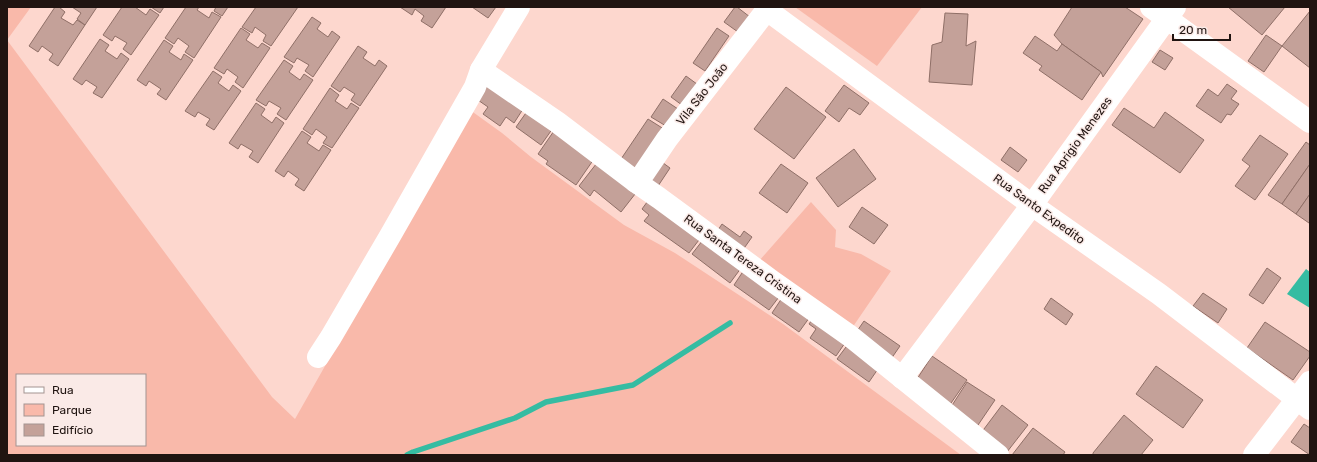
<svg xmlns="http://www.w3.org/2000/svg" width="1317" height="462" font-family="Rubik,sans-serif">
<rect width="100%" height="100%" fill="#fdd7ce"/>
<g fill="#f9b9aa" fill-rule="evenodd">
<path d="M7,7H31L7,40L272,397L295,419L470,110L502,133L531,157L624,225L675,253L783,324L961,455H7ZM17,375H145V445H17Z"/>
<path d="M795,7H922L877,66Z"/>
<path d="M811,202L836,230L835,247L861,254L891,271L850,331L759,261Z"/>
</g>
<path fill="#35bca2" d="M1306,269L1310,272V308L1287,294Z"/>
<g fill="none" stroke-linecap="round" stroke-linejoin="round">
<path stroke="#35bca2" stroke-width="5.5" d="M407,455L413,452L515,418L546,402L633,385L730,323"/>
</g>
<g fill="#c4a199" stroke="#8f6f67">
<path d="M55,7H59L65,12L61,18L73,25L77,20L85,25L58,66L49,60L53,54L42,46L38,52L29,46Z"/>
<path d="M72,7H97L85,25L77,19L81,13Z"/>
<path d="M122,7H135L146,15L150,9L159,15L131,55L123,49L127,43L115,36L112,41L103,35Z"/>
<path d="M151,7H164L160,13Z"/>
<path d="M186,7H199L197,10L209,18L212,12L221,17L194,58L185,52L189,46L178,38L174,44L165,38Z"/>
<path d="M216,7H228L222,16L214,11Z"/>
<path d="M256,7H298L271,46L263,41L266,35L255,27L252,33L242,27Z"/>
<path d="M400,7H446L432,28L421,21L424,16L415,9L412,15Z"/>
<path d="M472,7H496L488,18Z"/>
<path d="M735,7H737L750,17L738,32L724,22Z"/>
<path d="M1072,7H1125L1143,19L1103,77L1101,72L1062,44L1054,35Z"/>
<path d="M1228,7H1285L1262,35Z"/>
<path d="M1310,11V68L1282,46Z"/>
<path d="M945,13L968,14L966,46L976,41L972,85L929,82L932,45L942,42Z"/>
<path d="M312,17L321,23L317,29L328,37L332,31L340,37L313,77L305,71L309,65L297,58L294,63L284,57Z"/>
<path d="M241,28L250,34L246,40L258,48L262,43L270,48L243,88L235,82L238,77L227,69L224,74L214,68Z"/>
<path d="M717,28L729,36L705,71L693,63Z"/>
<path d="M1266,35L1282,46L1264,72L1248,61Z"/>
<path d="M1035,36L1057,51L1062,44L1101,72L1082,100L1039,70L1042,66L1023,53Z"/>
<path d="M100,39L109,45L105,51L117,59L121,53L129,59L102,98L93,93L97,87L86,80L82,85L73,79Z"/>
<path d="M164,40L173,46L169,52L181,60L184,54L193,60L166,100L157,94L161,89L149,81L146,86L137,80Z"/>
<path d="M358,46L367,52L363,58L375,66L379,60L387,66L360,106L351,100L355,94L344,87L340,92L331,86Z"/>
<path d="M1160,50L1173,58L1165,70L1152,62Z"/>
<path d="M284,60L293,66L289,72L300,80L304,74L313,80L286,120L277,114L281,108L269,101L266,106L256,100Z"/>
<path d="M213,71L222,77L218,83L229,91L233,85L241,91L214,130L206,125L210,119L198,112L195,117L185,111Z"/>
<path d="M686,76L701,87L686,108L671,97Z"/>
<path d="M485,83L523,109L514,123L506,117L500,126L483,114L488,107L475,98Z"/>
<path d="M1227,84L1237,91L1231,99L1239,104L1231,115L1227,114L1221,123L1196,106L1208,89L1218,96Z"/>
<path d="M844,85L869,103L860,115L849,108L839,122L825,111Z"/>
<path d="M786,87L826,117L794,159L754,129Z"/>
<path d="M330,88L339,95L335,101L347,109L351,103L359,108L332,148L323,143L327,137L316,129L312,135L303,129Z"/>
<path d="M663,99L678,109L666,126L651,117Z"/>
<path d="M256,103L265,109L261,115L272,123L276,117L284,123L258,163L249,157L253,151L241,144L238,149L229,143Z"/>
<path d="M1124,108L1154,128L1165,112L1204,140L1180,173L1112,125Z"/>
<path d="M528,110L553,128L541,145L516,127Z"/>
<path d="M648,119L667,131L633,171L619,162Z"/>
<path d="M556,128L596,156L576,185L546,164L548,161L538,154Z"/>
<path d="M302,131L311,137L307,143L319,151L323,145L331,150L304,191L295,185L299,179L288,171L284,177L275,171Z"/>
<path d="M1260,135L1288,154L1255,200L1235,186L1250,166L1242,160Z"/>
<path d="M1306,142L1310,145V164L1282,204L1268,195Z"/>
<path d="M1010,147L1027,160L1018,172L1001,160Z"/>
<path d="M854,149L876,179L838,207L816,178Z"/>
<path d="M600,159L639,189L621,212L594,190L590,196L579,186Z"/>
<path d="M659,160L670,168L654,192L642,183Z"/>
<path d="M781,164L808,183L787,213L759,193Z"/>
<path d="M1310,164V194L1296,214L1282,204Z"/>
<path d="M1310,194V222L1309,223L1296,214Z"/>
<path d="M650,198L702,236L689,253L644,221L649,215L642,209Z"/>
<path d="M862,207L888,225L874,244L849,227Z"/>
<path d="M722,224L740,237L744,231L752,237L740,254L714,236Z"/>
<path d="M706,236L744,264L730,283L692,254Z"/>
<path d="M746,267L782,293L769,310L734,285Z"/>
<path d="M1267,268L1281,278L1263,304L1249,295Z"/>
<path d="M1203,293L1227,309L1218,323L1193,306Z"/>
<path d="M784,295L812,314L799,332L772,313Z"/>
<path d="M1051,298L1073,314L1066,325L1044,309Z"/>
<path d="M814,317L847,340L836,356L810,338L816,329L809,324Z"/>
<path d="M864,321L900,346L891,359L855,334Z"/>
<path d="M1265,322L1310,352V356L1293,380L1247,348Z"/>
<path d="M849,343L880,366L869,382L837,359Z"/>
<path d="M932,356L967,380L949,406L915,382Z"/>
<path d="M1156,366L1203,400L1183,428L1136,394Z"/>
<path d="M967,382L995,400L976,428L949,410Z"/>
<path d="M1002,405L1028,425L1007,452L981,433Z"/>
<path d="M1124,415L1153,440L1141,455H1093V453Z"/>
<path d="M1304,424L1310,428V455L1291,442Z"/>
<path d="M1033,428L1065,452L1063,455H1012Z"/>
</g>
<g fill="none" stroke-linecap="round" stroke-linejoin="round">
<g stroke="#fff" stroke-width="22">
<path d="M1151,7L1310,122"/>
<path d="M767,10L1032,205L1159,294L1310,409"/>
<path d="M481,70L557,122L636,182L659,198L772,281L850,336L998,455"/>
<path d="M636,182L644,173L667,139L769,7"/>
<path d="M318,357L331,337L390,236L475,87L481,70L519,7"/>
<path d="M902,378L1032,205L1175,7"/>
<path d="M1254,455L1310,382"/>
</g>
</g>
<g text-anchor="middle" stroke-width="3" stroke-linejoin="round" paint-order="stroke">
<g font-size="12" fill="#201411" stroke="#faeae7">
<text transform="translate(702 94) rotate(-52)" y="4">Vila São João</text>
<text transform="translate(1075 145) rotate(-54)" y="4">Rua Aprigio Menezes</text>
<text transform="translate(1039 209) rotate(36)" y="4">Rua Santo Expedito</text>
<text transform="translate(743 259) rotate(36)" y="4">Rua Santa Tereza Cristina</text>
</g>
</g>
<rect width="1317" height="462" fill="none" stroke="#201411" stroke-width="16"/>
<rect x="16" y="374" width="130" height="72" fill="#faeae7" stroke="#a39491"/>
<rect x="24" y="387" width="20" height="6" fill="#ffffff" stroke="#a39491"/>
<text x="52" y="394" font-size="12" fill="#201411">Rua</text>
<rect x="24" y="404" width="20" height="12" fill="#f9b9aa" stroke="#a39491"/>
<text x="52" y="414" font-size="12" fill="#201411">Parque</text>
<rect x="24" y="424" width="20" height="12" fill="#c4a199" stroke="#a39491"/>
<text x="52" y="434" font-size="12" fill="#201411">Edifício</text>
<path d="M1173 34v6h57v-6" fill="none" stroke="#201411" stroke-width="2"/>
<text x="1179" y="34" font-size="12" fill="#201411" stroke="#faeae7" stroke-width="3" paint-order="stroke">20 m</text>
</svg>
